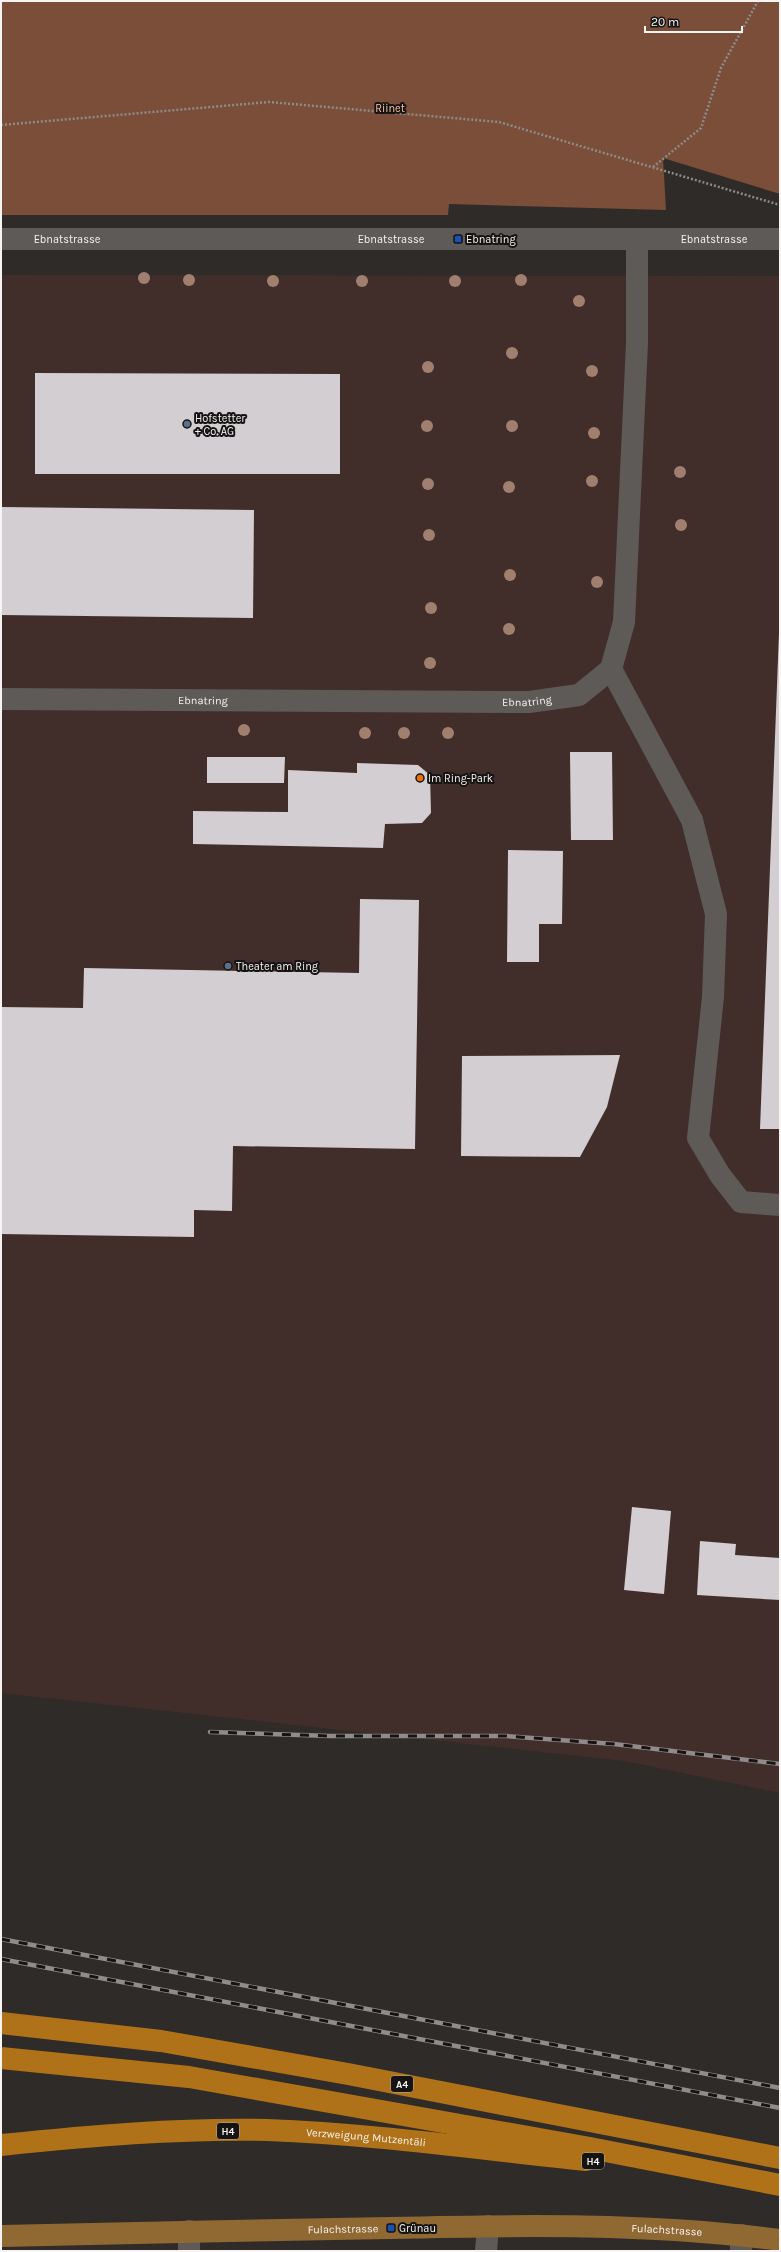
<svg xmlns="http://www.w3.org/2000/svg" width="781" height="2252" font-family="Karla,sans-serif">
<rect width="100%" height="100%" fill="#2e2b29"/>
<path fill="#412e2a" d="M1,275L780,276V1793L624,1761L1,1693Z"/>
<path fill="#7a4e39" d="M1,1H780V194L663,158L666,210L449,204L448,215H1Z"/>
<g fill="#d3ced1">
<path d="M35,373L340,374V474H35Z"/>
<path d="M1,507L254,510L253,618L1,615Z"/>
<path d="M779,633H780V1129H760Z"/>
<path d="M570,752H612L613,840H571Z"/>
<path d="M207,757H285L284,783H207Z"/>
<path d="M357,763L418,765L430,775L431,813L422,823L385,824L383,848L193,844V811L288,812V770L357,773Z"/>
<path d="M508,850L563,851L562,924H539V962H507Z"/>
<path d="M360,899L419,900L415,1149L233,1146L232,1211L194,1210V1237L1,1234V1007L83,1008L84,968L359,973Z"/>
<path d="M620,1055L607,1107L580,1157L461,1156L462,1056Z"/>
<path d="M632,1507L671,1511L664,1594L624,1590Z"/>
<path d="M700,1541L736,1544L735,1555L780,1558V1600L697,1595Z"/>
</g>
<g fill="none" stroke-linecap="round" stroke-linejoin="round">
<g stroke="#8e8b89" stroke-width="2.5" stroke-dasharray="2 2" stroke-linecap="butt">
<path d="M1,125L269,102L499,122L780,205"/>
<path d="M653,167L701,128L721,68L758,1"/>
</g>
<g stroke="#5e5a58" stroke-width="22">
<path id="s1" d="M1,239H780"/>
<path d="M611,669L692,820L716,914L713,997L698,1138L720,1175L741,1202L780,1205"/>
<path id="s2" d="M1,699L529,702L579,695L611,669L624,622L637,343V239"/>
<path d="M741,2235V2251"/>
<path d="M189,2251V2231"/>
<path d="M486,2251L488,2226"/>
</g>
<path stroke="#8f6832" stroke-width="22" id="s3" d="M1,2236C130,2233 260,2230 389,2228C519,2225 650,2223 780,2240"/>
<g stroke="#b07218" stroke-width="22">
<path d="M1,2023L161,2041L348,2074L780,2158"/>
<path d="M1,2058L189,2077L590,2148L780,2185"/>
<path id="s4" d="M1,2145C89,2136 178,2128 267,2130C373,2134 480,2149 586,2160"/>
</g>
<defs>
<g id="rail">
<path d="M210,1732L330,1736H506L614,1744L780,1764"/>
<path d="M1,1939L780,2088"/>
<path d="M1,1959L780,2108"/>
</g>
</defs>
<use href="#rail" stroke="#8f8c8b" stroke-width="4.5"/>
<use href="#rail" stroke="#151413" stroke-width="3" stroke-dasharray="9" stroke-linecap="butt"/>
</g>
<g fill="#a07f6e">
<circle cx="144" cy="278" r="6"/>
<circle cx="189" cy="280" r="6"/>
<circle cx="521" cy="280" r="6"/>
<circle cx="273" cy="281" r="6"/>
<circle cx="362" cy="281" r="6"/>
<circle cx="455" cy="281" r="6"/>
<circle cx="579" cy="301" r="6"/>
<circle cx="512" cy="353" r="6"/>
<circle cx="428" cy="367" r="6"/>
<circle cx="592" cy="371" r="6"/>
<circle cx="427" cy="426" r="6"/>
<circle cx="512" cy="426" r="6"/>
<circle cx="594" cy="433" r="6"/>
<circle cx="680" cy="472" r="6"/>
<circle cx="592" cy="481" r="6"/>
<circle cx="428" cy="484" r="6"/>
<circle cx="509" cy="487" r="6"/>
<circle cx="681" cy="525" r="6"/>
<circle cx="429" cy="535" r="6"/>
<circle cx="510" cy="575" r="6"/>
<circle cx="597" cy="582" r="6"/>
<circle cx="431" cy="608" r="6"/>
<circle cx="509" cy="629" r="6"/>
<circle cx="430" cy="663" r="6"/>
<circle cx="244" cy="730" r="6"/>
<circle cx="365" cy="733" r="6"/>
<circle cx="404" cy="733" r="6"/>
<circle cx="448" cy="733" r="6"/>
</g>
<g fill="#1a4fb4" stroke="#151413" stroke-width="1.5">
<rect x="454" y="235" width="8" height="8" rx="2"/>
<rect x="387" y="2224" width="8" height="8" rx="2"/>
</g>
<g fill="#5c6f8a" stroke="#151413" stroke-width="1.5">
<circle cx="187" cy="424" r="4"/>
<circle cx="228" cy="966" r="4"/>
</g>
<circle fill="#e8710a" stroke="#151413" stroke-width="1.5" cx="420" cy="778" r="4"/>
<g text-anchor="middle" stroke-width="4" stroke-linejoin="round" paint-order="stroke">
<g fill="#151413" stroke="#b3b1b0" stroke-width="1">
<rect x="391" y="2076" width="22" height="16" rx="3"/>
<rect x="217" y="2123" width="22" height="16" rx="3"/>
<rect x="582" y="2153" width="22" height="16" rx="3"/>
</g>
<g font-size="10" font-weight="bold" fill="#f7f4f3">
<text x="402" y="2088">A4</text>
<text x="228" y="2135">H4</text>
<text x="593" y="2165">H4</text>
</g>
<g font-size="11" fill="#fec3a7" stroke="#151413">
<text x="390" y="112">Riinet</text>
</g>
<g font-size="11" fill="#f7f4f3" stroke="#151413">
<text dy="4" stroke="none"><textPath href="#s1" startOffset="66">Ebnatstrasse</textPath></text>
<text dy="4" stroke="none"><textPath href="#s1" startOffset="390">Ebnatstrasse</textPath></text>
<text dy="4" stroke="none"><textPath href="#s1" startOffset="713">Ebnatstrasse</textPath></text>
<text dy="4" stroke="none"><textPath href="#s2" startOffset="202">Ebnatring</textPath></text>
<text dy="4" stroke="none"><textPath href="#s2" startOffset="526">Ebnatring</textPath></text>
<text dy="4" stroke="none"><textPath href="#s4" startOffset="366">Verzweigung Mutzentäli</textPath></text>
<text dy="4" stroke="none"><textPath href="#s3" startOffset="342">Fulachstrasse</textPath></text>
<text dy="4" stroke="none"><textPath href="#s3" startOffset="666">Fulachstrasse</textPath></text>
</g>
<g font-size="11" fill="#f7f4f3" stroke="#151413" text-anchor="start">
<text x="466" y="243">Ebnatring</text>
<text x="195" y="422">Hofstetter<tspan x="195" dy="13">+ Co. AG</tspan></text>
<text x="428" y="782">Im Ring-Park</text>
<text x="236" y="970">Theater am Ring</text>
<text x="399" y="2232">Grünau</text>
</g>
</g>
<rect width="781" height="2252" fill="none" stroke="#f7f4f3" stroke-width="4"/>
<path d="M645 26v6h97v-6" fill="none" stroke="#f7f4f3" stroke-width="2"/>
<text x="651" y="26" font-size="12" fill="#f7f4f3" stroke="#151413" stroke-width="3" paint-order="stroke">20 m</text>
</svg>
